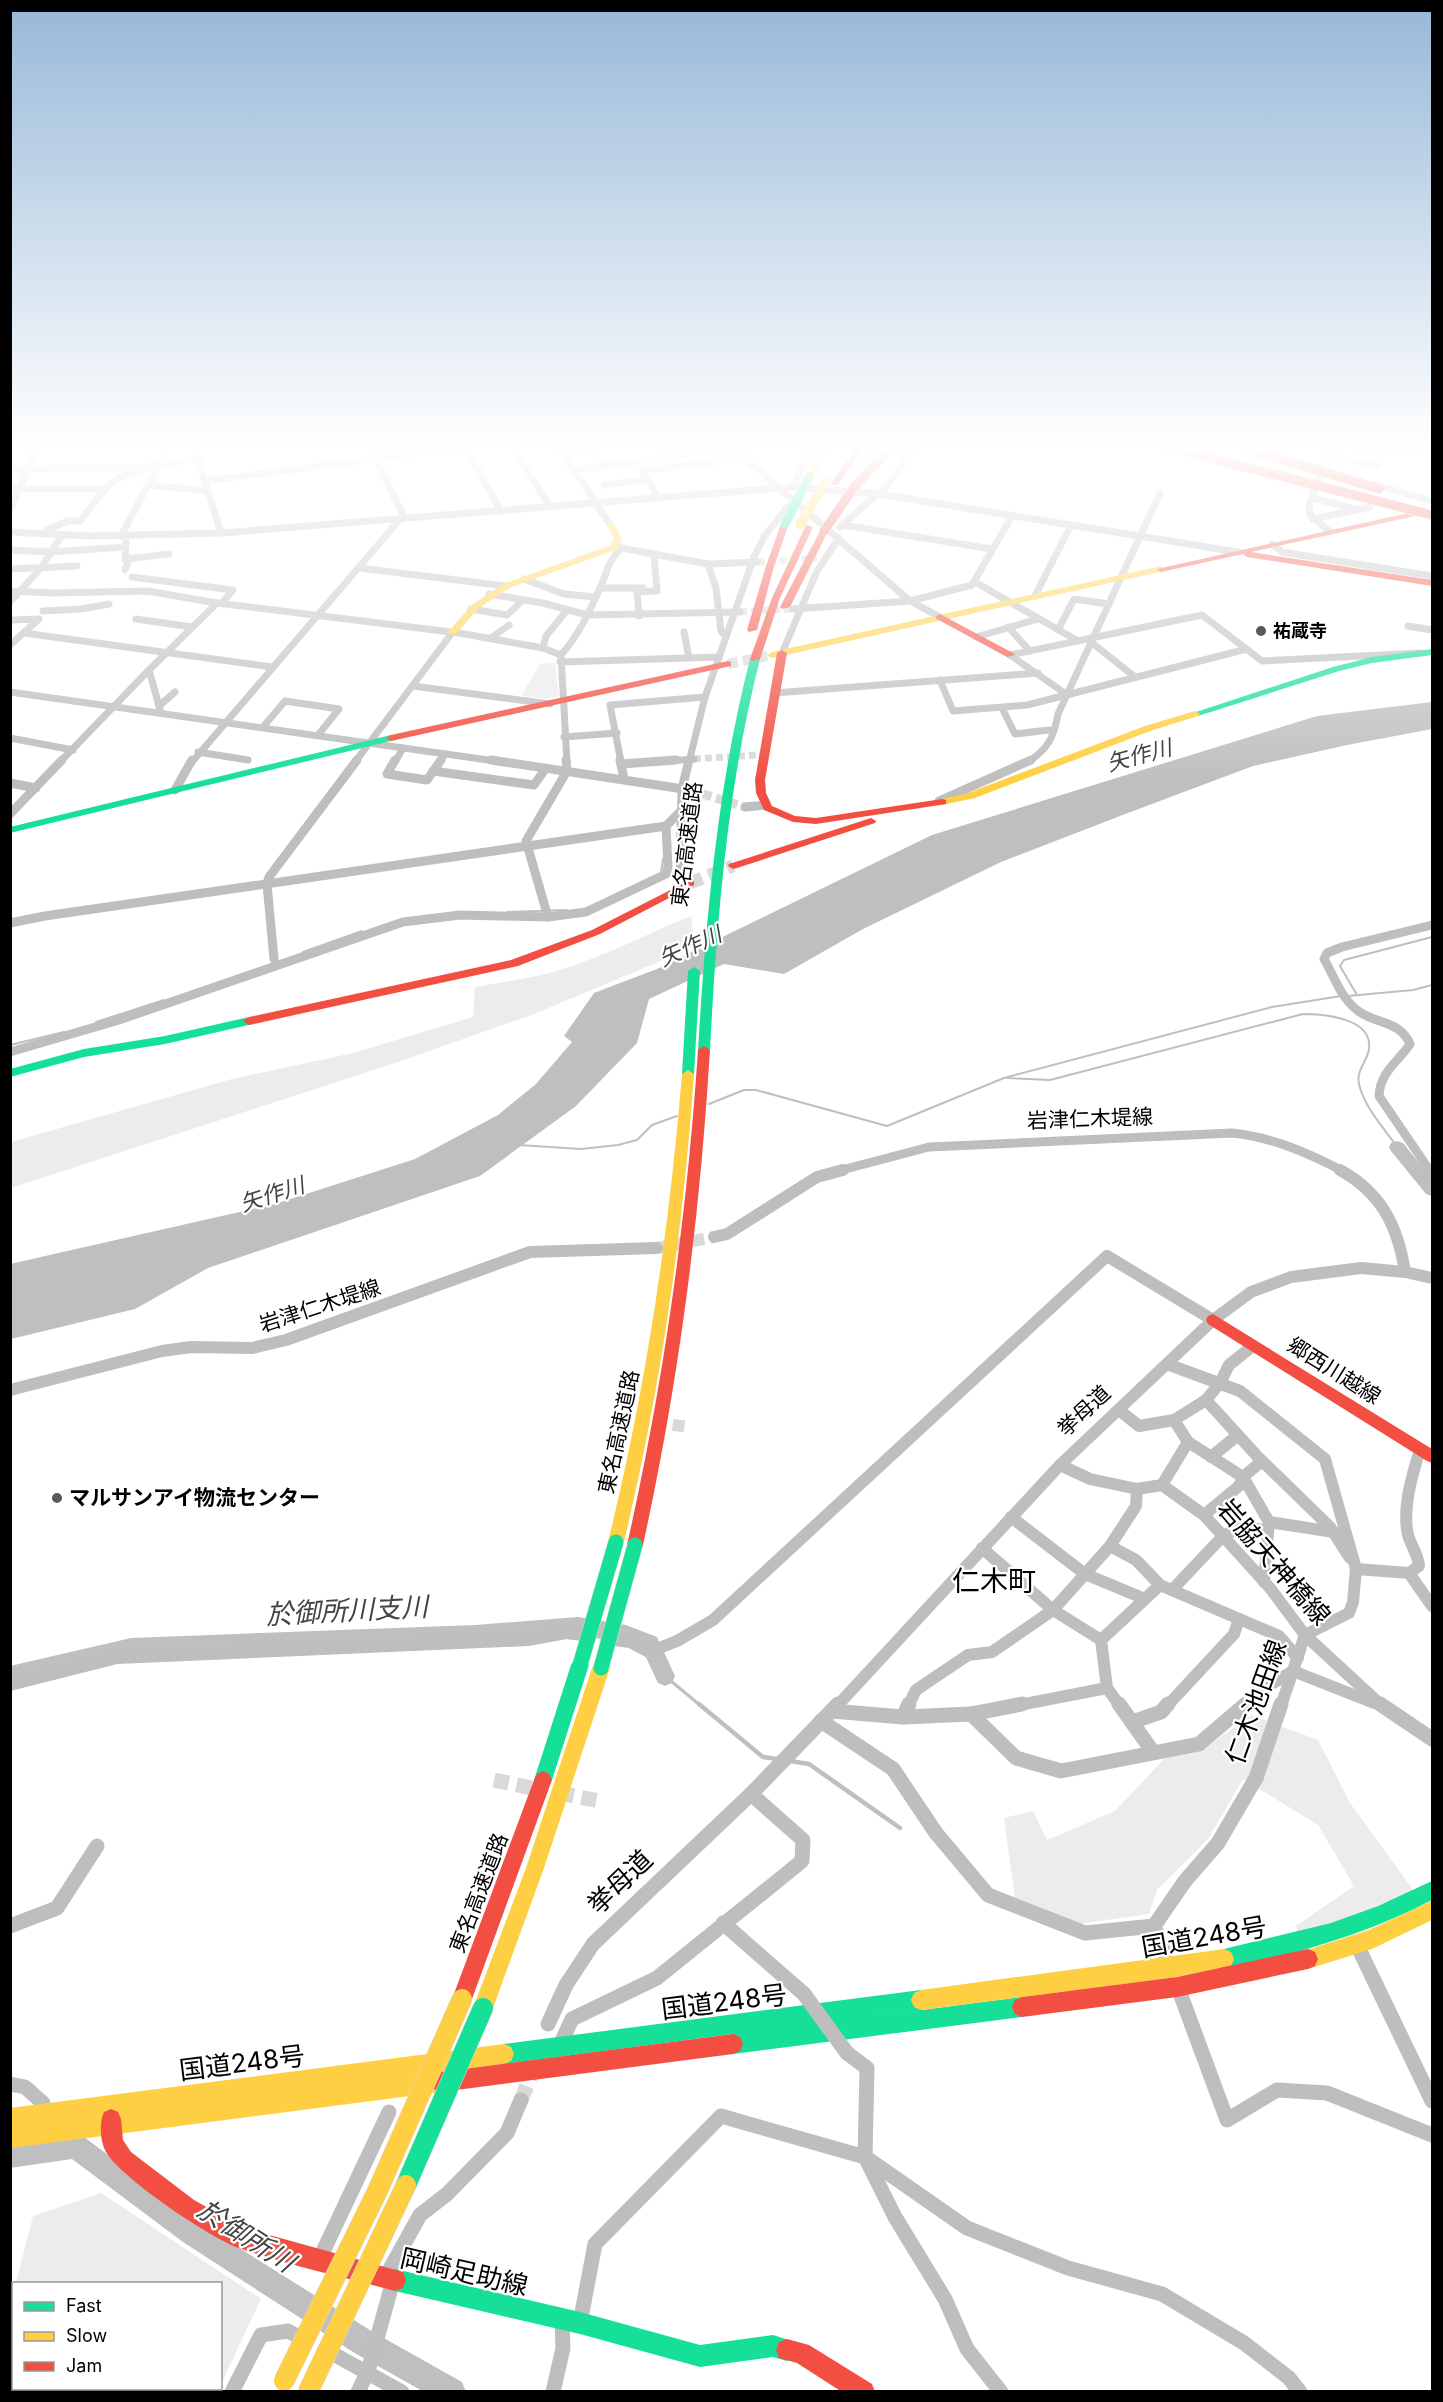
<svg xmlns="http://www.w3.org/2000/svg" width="1443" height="2402" font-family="Inter,'Noto Sans JP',sans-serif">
<rect width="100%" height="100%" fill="#fff"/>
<g fill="#ececec">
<path d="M555,662L559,696L546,699L521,696L540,664Z"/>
<path d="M691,916L693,932L682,952L534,1014L398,1062L11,1188V1142L232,1079L353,1053L473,1017L475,987C505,981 537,978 566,968C609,954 649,933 691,916Z"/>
<path d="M1251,1715L1318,1740L1350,1803L1414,1891L1299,1937L1296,1926L1354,1886L1318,1825L1243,1779L1208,1839L1157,1890L1149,1914L1078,1924L1015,1898L1004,1818L1033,1811L1047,1840L1115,1811L1166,1757L1204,1749Z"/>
<path d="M101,2193L261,2299L221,2384L220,2284L16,2283L33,2216Z"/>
</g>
<path fill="#bfbfbf" d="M1432,702V729L1347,745L1253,766L1120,816L1001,862L863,929L784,974L724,964L649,999L637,1043L576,1106L480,1176L208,1268L135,1309L11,1339L10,1264L275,1204L415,1159L498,1115L536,1084L572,1042L564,1036L594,993L657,969L932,835L1317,716Z"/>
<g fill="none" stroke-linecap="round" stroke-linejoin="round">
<g stroke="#bfbfbf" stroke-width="2">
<path d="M661,873L663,859"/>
<path d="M507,912L567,910"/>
<path d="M303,952L362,931"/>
<path d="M1357,995L1340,966L1344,960L1432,937"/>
<path d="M1348,996L1413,990L1432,985"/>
<path d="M96,1022L164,1000"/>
<path d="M10,1045L64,1032"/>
<path d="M1008,1078L1050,1080L1303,1014C1324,1014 1373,1018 1369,1049C1367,1062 1356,1070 1359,1084C1364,1107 1384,1128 1397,1147"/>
<path d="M709,1104L744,1090H756L887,1126L1004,1078L1272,1007L1341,996"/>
<path d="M519,1145L581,1149L618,1145L637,1140L652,1125L677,1116"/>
</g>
<path stroke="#bfbfbf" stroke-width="3" d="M665,1676L701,1706"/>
<g stroke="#bfbfbf" stroke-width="4.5">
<path d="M699,1704L763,1757L777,1759"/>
<path d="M790,1761L809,1764L900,1828"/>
</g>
<g fill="#bfbfbf" fill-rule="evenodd">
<path d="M1397,1141L1403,1143L1432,1179V1196L1426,1194L1391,1151L1389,1147L1391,1143Z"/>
<path d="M578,1617L626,1625L657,1637L675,1676L672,1683L665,1686L658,1683L643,1651L625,1643L578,1635L475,1643L131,1656L10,1685V1666L131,1638L475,1625Z"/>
<path d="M75,2133L84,2137L201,2224L373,2332L462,2382L466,2392H424L353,2352L183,2242L72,2159L10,2168V2142Z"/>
</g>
<g stroke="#d9d9d9" stroke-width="7" stroke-dasharray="7 4" stroke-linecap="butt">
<path d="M758,562L817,558"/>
<path d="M740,612L793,609"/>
<path d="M694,759L756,755"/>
</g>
<path stroke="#d9d9d9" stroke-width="9" stroke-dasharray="9 4.5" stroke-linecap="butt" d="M690,790L745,807"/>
<g stroke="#d9d9d9" stroke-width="12" stroke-dasharray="12 6" stroke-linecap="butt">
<path d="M657,1248L714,1237"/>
<path d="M619,1418L689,1427"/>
</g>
<g stroke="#d9d9d9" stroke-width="15" stroke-dasharray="15 8" stroke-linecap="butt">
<path d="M494,1780L541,1790"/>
<path d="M559,1793L599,1801"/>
<path d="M521,2100L532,2073"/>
</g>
<path stroke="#d9d9d9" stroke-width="10" stroke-dasharray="10 5" stroke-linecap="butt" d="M728,664L772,655"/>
<path stroke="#d9d9d9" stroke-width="13" stroke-dasharray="13 7" stroke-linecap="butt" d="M690,883L733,866"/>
<g stroke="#bebebe" stroke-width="7">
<path d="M194,447L221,533"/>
<path d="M465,447L501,511"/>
<path d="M512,447L550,507"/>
<path d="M559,447L611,526"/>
<path d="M732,447L910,601L940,617"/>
<path d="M1328,447L1309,507L1310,515L1330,532"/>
<path d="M1337,447L1333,451V458L1378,465L1382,451"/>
<path d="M1352,447L1432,454"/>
<path d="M868,448L911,454"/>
<path d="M563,452L600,447"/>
<path d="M10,469L136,467"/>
<path d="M575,470L733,448"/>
<path d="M205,481L463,447"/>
<path d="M1372,484L1432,501"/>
<path d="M148,485L208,491"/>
<path d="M604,485L648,479"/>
<path d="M792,487L812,447"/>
<path d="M10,489H105C128,466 166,463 198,459"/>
<path d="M659,498L642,471L744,457"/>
<path d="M1312,498L1352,508"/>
<path d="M10,510L37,447"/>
<path d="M1313,519L1370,507"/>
<path d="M843,525L992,549"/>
<path d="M840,527L887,486L916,447"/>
<path d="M52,530H47L68,521H80L105,489"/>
<path d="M10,532L89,536L221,533L792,487L879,494L1238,552"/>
<path d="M121,536L168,447"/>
<path d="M126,542L125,559L169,554"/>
<path d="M1272,544L1282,552L1432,576"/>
<path d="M616,547L708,564L716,588L721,631L726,637"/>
<path d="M10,550L51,552L125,547"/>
<path d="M708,564L757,562"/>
<path d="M359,568L506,586"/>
<path d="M10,569L77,566"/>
<path d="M125,570L129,558"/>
<path d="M132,577L233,590L222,603"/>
<path d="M524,579L564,594L595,597"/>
<path d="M975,582L1078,641"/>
<path d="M600,588H643"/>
<path d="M10,591L52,593L147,591L217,603L459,633L543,648L561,655"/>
<path d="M489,594L543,603L587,615L740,612"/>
<path d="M1035,596L1071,525"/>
<path d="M10,602L41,568L62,535"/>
<path d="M471,609L507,615L523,600"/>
<path d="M793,609L910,601L972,585L1012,516"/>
<path d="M43,611L81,609L109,604"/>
<path d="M639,616L637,592L657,591L654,555"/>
<path d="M136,619L192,627"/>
<path d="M10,620L39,619L10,645"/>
<path d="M1408,626L1432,630"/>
<path d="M1008,627L1030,651"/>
<path d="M1058,630L1074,599L1109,604"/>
<path d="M684,632L689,658"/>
<path d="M24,633L272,667"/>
<path d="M976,637L1038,619"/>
<path d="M491,638L509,625"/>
<path d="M1091,642L1135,677"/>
<path d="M543,648L546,636L567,610"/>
<path d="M782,653L817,571L839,538"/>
<path d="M1010,655L1202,615L1262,661L1421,653"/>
<path d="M1010,655L1066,694"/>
<path d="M560,662L719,657"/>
<path d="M940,680L953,711L1027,705L1247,649"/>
<path d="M413,686L550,704"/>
<path d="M10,692L502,762"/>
<path d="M774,693L1038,673"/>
<path d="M159,706L175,692"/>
<path d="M1002,708L1015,734L1049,730"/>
<path d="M161,713L149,670L217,603"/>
<path d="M263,727L285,701L339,709L318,735"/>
<path d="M564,737L617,733"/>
<path d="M10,738L73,750"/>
<path d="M198,752L248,760"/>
<path d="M60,762L149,670"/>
<path d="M192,762L401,518L402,513L370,447"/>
<path d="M355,762L452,633"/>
<path d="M395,762L403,748"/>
<path d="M440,762L445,754"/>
<path d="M567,762L561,655C579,635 590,610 601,586C609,567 606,566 620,549"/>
<path d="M621,762L610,705L705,697"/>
<path d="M655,762L694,759"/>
<path d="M689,762L705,697L754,557L764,537L788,506"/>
<path d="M1028,762C1048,749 1054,737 1058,714L1160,493"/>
</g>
<g stroke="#bebebe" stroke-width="9">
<path d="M395,760L387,774L427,780L441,760"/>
<path d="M491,760L690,790"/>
<path d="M566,760L567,771L526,841L548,917L586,912L666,874L668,867L666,826"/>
<path d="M620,760L624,779"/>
<path d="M621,764L676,760"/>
<path d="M433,771L534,785L546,768"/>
<path d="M10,783L36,788"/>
<path d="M175,790L192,760"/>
<path d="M939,801L1031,760"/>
<path d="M745,807L766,805"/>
<path d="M10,814L62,760"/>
<path d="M684,886L680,874L682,789L689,760"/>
<path d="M10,923L45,916L666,826L681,811"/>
<path d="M274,959L267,884L269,877L357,760"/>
<path d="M10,1052L119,1020L403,922L460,915L548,917"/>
<path d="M838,1171L929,1147L1232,1133C1272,1137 1308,1153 1343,1171"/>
<path d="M1430,1171L1379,1096C1380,1072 1398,1062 1410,1044C1399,1019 1375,1025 1357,1010C1341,998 1334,976 1324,959L1327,953L1342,947L1432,925"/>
</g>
<g stroke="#bebebe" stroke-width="12">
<path d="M1340,1170C1382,1193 1398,1227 1405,1272"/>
<path d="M1429,1170L1432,1174"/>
<path d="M714,1237L727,1234L817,1177L843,1170"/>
<path d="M1249,1349L1229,1365L1220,1383L1206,1400L1258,1457L1330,1527L1350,1558"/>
<path d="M1167,1364L1240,1391L1325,1459L1356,1569"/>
<path d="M10,1390L162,1351L191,1347L252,1348L286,1340L530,1252L657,1248"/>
<path d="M1119,1410L1139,1426L1174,1420L1206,1400"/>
<path d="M1174,1420L1188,1442L1243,1477L1269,1522L1264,1582"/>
<path d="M1211,1457L1238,1435"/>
<path d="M1060,1465L1090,1479L1137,1489L1162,1485L1204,1515L1270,1588L1305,1635L1382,1706"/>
<path d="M1162,1485L1188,1442"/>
<path d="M1204,1515L1239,1486L1243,1477L1262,1461"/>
<path d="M1011,1517L1085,1574L1145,1599"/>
<path d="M1269,1522L1334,1532"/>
<path d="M1110,1546L1136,1560L1160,1585L1279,1636L1298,1658"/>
<path d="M982,1548L1053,1610L1101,1640L1107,1688L1120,1706"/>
<path d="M1409,1573L1432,1606"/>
<path d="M1172,1590L1223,1536L1242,1526L1268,1531"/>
<path d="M607,1639L630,1642L649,1652L677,1641L713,1620L1107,1256L1213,1320"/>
<path d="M1101,1640L1160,1585"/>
<path d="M1293,1671L1374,1703"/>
<path d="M10,1685L117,1658L528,1640L566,1633L591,1636"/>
<path d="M837,1706L1060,1465L1213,1320L1251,1292L1291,1277L1361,1268L1405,1272L1432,1278"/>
<path d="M908,1706L916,1690L968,1655L992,1652L1053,1610L1110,1546L1136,1506L1137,1489"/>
<path d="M1014,1706L1107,1688"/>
<path d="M1167,1706L1234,1634L1239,1619"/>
<path d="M1244,1706L1268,1686L1293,1671"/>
<path d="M1281,1706L1305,1635L1349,1613L1353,1602L1356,1569L1409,1573L1419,1566C1418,1554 1411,1546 1408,1535C1402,1509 1412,1475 1420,1450"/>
</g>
<g stroke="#bebebe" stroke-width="15">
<path d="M1119,1704L1153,1752"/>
<path d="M1380,1704L1432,1739"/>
<path d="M832,1711L903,1717L971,1714L1016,1758L1061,1771L1199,1744L1246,1704"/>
<path d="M971,1714L1022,1704"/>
<path d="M903,1717L909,1704"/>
<path d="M821,1721L893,1769L936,1833L988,1895L1085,1933L1154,1926"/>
<path d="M1132,1722L1161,1712L1168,1704"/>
<path d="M723,1923L804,1994"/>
<path d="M10,1926L57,1908L97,1846"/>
<path d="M1357,1945L1432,2101"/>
<path d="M1170,1968L1154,1926L1185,1881L1218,1843L1256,1778L1281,1704"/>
<path d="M1177,1985L1227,2120L1277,2090L1327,2093L1432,2135"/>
<path d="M548,2024L566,1985L593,1944L751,1794L838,1704"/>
<path d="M561,2043L572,2019L657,1978L802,1861L803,1840L751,1794"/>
<path d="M847,2053L867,2068L865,2157L895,2217L945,2299L967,2349L1001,2392"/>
<path d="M10,2084L25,2087L43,2103"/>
<path d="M319,2260L389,2112"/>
<path d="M385,2278L420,2215L447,2194L507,2133L521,2100"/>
<path d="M580,2323L595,2244L721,2116L865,2157L967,2228L1068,2268L1162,2294L1244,2343L1289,2378L1300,2392"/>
<path d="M328,2351L402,2392"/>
<path d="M232,2392L261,2335L288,2331L303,2339"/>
<path d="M358,2392L368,2371L393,2281"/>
<path d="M553,2392L563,2348L562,2320"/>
</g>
<g fill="#16e098" fill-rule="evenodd">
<path d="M1432,649V655L1372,663L1339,671L1198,716L1190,714L1333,667L1372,657Z"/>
<path d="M755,656L760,659C727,788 717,918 710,1050L704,1054L698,1050C706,918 717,788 750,659Z"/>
<path d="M391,735L396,738L395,740L10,833V827Z"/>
<path d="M694,967L700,971L694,1074L688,1078L682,1074L688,971Z"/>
<path d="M249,1017L253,1018L255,1021L253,1024L165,1044L84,1057L10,1077V1069L84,1049L165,1036Z"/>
<path d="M580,1657L586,1660L589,1665L552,1780L549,1786L543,1789L537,1786L534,1780L571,1665L574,1660Z"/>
<path d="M1432,1881V1900C1367,1934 1297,1954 1224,1969L1217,1966L1214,1959L1217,1952L1224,1949L1331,1923L1378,1906Z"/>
<path d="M921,1990L928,1993L931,2000L928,2007L921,2010L790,2027L1022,1997L1029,2000L1032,2007L1029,2014L1022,2017L733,2054L726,2051L723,2044L726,2037L733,2034L504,2064L497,2061L494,2054L497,2047L504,2044Z"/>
<path d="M395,2269L580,2312L700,2345L773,2335L795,2342L798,2350L795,2358L787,2361L773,2357L700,2367L580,2334L395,2291L387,2288L384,2280L387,2272Z"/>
</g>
<g fill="#ffcf43" fill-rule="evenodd">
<path d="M822,447H830L812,479H806L805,477Z"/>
<path d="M608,524H614L622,538L618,549L509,588L479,608L455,635L447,633L473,604L503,584L611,545L614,538L607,526Z"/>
<path d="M1161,566L1165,569L1164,571L772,658L767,655L772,652Z"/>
<path d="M1195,711L1200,714L1198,716L1153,730L975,798L942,805L937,802L938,800L968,793L1145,726Z"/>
<path d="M688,1070L694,1074C683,1232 661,1387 624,1542L622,1547L616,1549L610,1547L608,1542C646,1388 669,1232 682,1074Z"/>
<path d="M601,1660L607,1663L610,1668L544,1868L493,2008L490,2015L483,2018L476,2015L473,2008L526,1868L592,1668L595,1663Z"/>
<path d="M1432,1901V1920L1372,1949L1308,1969L1301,1966L1298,1959L1301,1952L1369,1930Z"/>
<path d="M1224,1949L1231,1952L1234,1959L1231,1966L1170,1978L921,2010L914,2007L911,2000L914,1993L921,1990Z"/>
<path d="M504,2044L511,2047L514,2054L511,2061L504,2064L441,2072L448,2075L451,2082L448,2089L441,2092L10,2148V2108Z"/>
</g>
<g fill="#f24e42" fill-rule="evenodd">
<path d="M857,447H865L838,485H832L831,483Z"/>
<path d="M1426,509L1430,511L1429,513L1251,552L1432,580V586L1247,557L1243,554L1161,572L1157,569Z"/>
<path d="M785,521L789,524L774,566L757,630L749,632L747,630L766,566L781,524Z"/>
<path d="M806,525L813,527L780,598L760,659L752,661L750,659L772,598Z"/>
<path d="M824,528L828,531L790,607L782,609L780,607L820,531Z"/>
<path d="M940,614L1013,653L1015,655L1007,657L937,619L935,617Z"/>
<path d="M782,650L787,653L765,780L766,793L772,806L795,816L816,818L942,799L946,800V804L816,824L793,822L764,810L756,793L755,780L777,653Z"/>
<path d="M728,661L731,662V666L391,741L386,738L391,735Z"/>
<path d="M871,818L876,821L875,823L737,868L733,869L728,866L729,864Z"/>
<path d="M690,880L694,881V885L600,934L518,966L249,1025L243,1021L249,1017L511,960L592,930Z"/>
<path d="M704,1046L710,1050C700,1217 679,1381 643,1545L641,1550L635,1552L629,1550L627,1545C664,1381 687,1217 698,1050Z"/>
<path d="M1213,1314L1432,1449V1463L1427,1461L1208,1324L1206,1320L1208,1316Z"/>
<path d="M543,1771L549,1774L552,1780L472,1999L469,2006L462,2009L455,2006L452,1999L534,1780L537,1774Z"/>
<path d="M1308,1949L1315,1952L1318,1959L1315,1966L1308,1969L1177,1997L1022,2017L1015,2014L1012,2007L1015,2000L1022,1997L1177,1977Z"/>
<path d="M733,2034L740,2037L743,2044L740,2051L733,2054L441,2092L434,2089L431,2082L434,2075L441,2072Z"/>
<path d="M111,2109L118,2112L121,2119L123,2140L131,2152L194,2200L244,2228L403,2272L406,2280L403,2288L395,2291C344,2277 290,2266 239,2248C210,2238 121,2178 106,2152C100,2141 99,2123 104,2112Z"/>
<path d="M787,2339L809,2345L872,2384L875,2392H842L797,2363L779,2358L776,2350L779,2342Z"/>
</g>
<defs>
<path id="fast-bridge-far2" d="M785,524L809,477"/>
<g id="fast-bridge-far1">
<path d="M580,1665L616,1542"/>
<path d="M601,1668L635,1545"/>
</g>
<path id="fast-bridge" d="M406,2185L483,2008"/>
<path id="slow-bridge-far1" d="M800,525L826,481"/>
<g id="slow-bridge">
<path d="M284,2381L377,2192L462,1999"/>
<path d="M308,2392L406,2185"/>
</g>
<g id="jam-bridge">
<path d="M1167,447L1432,515"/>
<path d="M1241,447L1379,489"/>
<path d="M824,531L855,486L891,447"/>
</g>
</defs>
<use href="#fast-bridge-far2" stroke="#dbdbdb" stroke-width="10" stroke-linecap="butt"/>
<use href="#fast-bridge-far1" stroke="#dbdbdb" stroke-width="16" stroke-linecap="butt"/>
<use href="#fast-bridge" stroke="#dbdbdb" stroke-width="21" stroke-linecap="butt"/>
<use href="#slow-bridge-far1" stroke="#dbdbdb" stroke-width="10" stroke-linecap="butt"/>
<use href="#slow-bridge" stroke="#dbdbdb" stroke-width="21" stroke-linecap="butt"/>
<use href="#jam-bridge" stroke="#dbdbdb" stroke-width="10" stroke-linecap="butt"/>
<path stroke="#bebebe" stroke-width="15" d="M804,1994L847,2053"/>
<use href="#fast-bridge-far2" stroke="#16e098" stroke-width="9"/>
<use href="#fast-bridge-far1" stroke="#16e098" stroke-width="15"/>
<use href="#fast-bridge" stroke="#16e098" stroke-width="20"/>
<use href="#slow-bridge-far1" stroke="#ffcf43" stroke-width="9"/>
<use href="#slow-bridge" stroke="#ffcf43" stroke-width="20"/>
<use href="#jam-bridge" stroke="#f24e42" stroke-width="9"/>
</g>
<linearGradient id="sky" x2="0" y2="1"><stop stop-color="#97b8d8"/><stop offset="0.57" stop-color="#fff"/><stop offset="1" stop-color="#fff" stop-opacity="0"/></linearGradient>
<rect width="1443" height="783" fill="url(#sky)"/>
<g fill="#595959" stroke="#fff" stroke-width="2">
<circle cx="1261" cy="631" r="6"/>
<circle cx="57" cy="1498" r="6"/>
</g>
<g text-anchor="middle" stroke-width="4.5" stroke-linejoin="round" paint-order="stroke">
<g font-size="18" font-weight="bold" fill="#000" stroke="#fff" text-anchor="start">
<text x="1273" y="637">祐蔵寺</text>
</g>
<g font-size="21" fill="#000" stroke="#fff">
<text transform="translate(687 844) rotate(-83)" y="7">東名高速道路</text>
<text transform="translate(1090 1119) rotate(-2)" y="7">岩津仁木堤線</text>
<text transform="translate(320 1306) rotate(-18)" y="7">岩津仁木堤線</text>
<text transform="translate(1334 1371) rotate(32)" y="7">郷西川越線</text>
<text transform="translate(1084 1411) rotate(-43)" y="7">挙母道</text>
<text transform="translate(619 1432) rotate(-78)" y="7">東名高速道路</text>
<text transform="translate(479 1893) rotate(-69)" y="7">東名高速道路</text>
</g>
<g font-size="21" font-weight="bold" fill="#000" stroke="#fff" text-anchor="start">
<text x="69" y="1505">マルサンアイ物流センター</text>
</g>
<g font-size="22" font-style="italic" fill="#444" stroke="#fff">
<text transform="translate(1139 755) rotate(-15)" y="8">矢作川</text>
<text transform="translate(690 946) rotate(-24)" y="8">矢作川</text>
<text transform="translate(272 1194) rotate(-18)" y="8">矢作川</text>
</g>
<g font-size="26" fill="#000" stroke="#fff">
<text transform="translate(1274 1562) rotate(49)" y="9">岩脇天神橋線</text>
<text transform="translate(1256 1702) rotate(-70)" y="9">仁木池田線</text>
<text transform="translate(620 1882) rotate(-44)" y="9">挙母道</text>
<text transform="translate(1204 1937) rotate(-10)" y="9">国道248号</text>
<text transform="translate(724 2002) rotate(-7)" y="9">国道248号</text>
<text transform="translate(242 2063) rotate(-7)" y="9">国道248号</text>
<text transform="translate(464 2272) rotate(13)" y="9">岡崎足助線</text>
</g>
<g font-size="27" font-style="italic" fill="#444" stroke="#fff">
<text transform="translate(347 1611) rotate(-3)" y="9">於御所川支川</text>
<text transform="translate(246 2236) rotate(33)" y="9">於御所川</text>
</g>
<g font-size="28" fill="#000" stroke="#fff">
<text x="994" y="1591">仁木町</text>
</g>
</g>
<rect width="1443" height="2402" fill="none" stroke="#000000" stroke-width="24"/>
<rect x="12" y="2282" width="210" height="108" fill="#ffffff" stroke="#999999" stroke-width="1.5"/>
<rect x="24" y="2302" width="30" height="9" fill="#16e098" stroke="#999999" stroke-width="1.5"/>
<text x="66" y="2312" font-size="18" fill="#000000">Fast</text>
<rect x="24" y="2332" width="30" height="9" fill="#ffcf43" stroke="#999999" stroke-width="1.5"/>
<text x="66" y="2342" font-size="18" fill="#000000">Slow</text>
<rect x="24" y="2362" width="30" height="9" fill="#f24e42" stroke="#999999" stroke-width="1.5"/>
<text x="66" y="2372" font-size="18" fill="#000000">Jam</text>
</svg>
